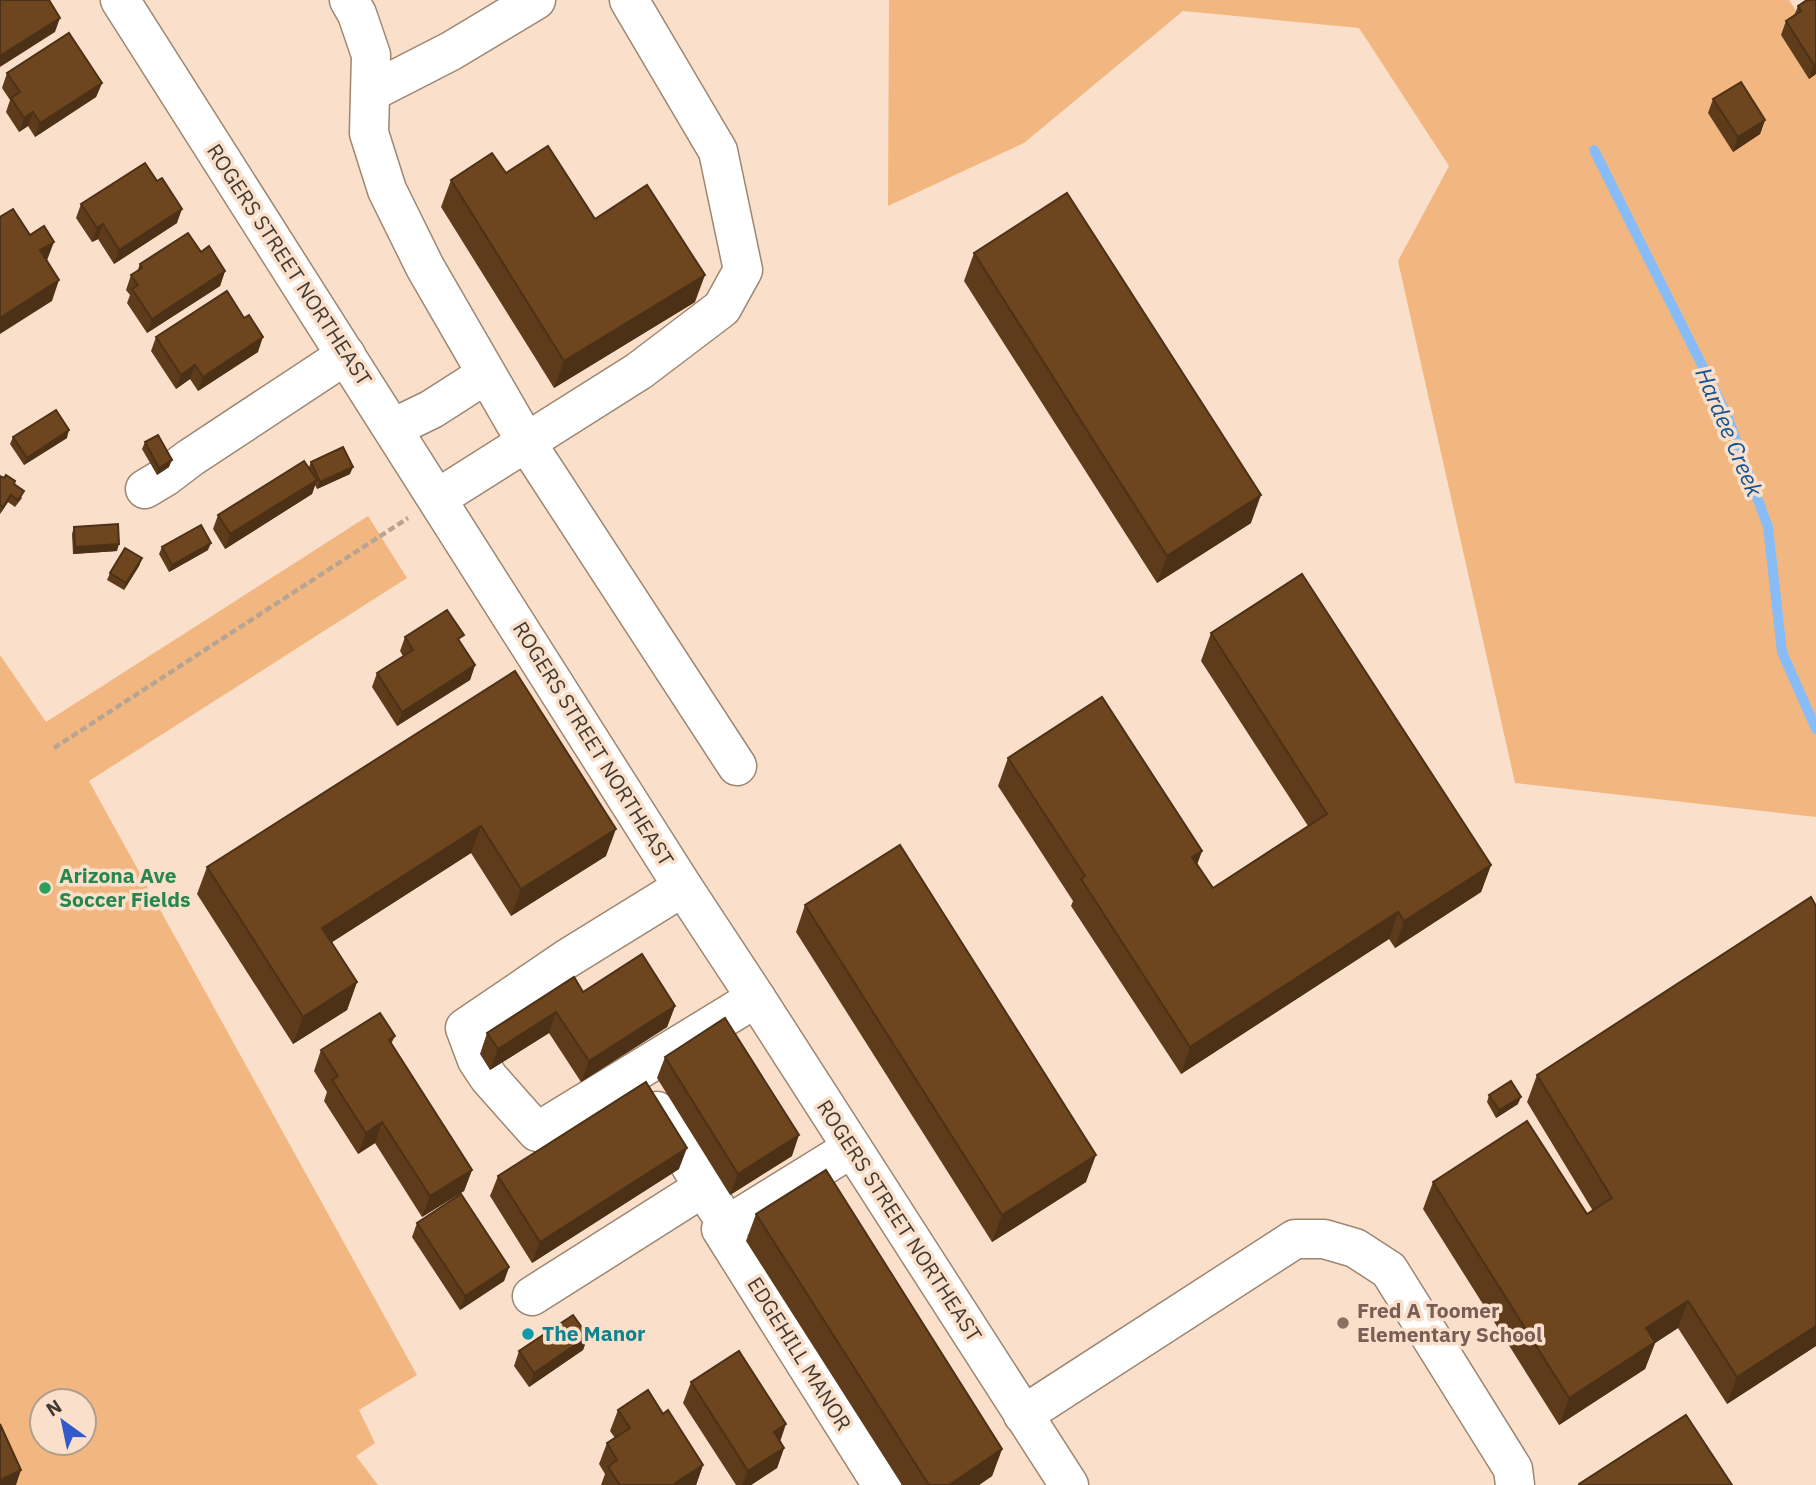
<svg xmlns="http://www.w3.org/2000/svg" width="1816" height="1485" font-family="'IBM Plex Sans',sans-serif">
<rect width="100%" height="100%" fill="#fae0cb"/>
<g fill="#f2b781" fill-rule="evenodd">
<path d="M889,0H1789L1816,41V817L1515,783L1398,261L1449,166L1359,28L1183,11L1024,143L888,206Z"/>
<path d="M368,516L407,578L89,781L417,1375L359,1410L375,1443L356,1456L378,1485H0V655L46,722ZM42,1401H84V1443H42Z"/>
</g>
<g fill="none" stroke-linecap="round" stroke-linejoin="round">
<path stroke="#88bcf7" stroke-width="10" d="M1594,150L1726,413L1768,527L1782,652L1816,729"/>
<defs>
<g id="minor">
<path d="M120,0L683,887L756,998L1069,1485"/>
<path d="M349,0L357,14L371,55L369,133L387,190L425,267L526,442L737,766"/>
<path d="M371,92L451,51L536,0"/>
<path d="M393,428L432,409L485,375"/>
<path d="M145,489L165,477L190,458L346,355"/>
<path d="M438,498L639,371L722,308L743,270L718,151L629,0"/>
<path d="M683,887L568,958L465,1028L477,1060L489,1078L537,1132L756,998"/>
<path d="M657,1111L717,1209"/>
<path d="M852,1148L721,1229L882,1485"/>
<path d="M532,1296L704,1187"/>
<path d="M1023,1415L1295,1239H1324L1355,1248L1389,1270L1513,1469L1515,1485"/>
</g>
</defs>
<use href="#minor" stroke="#9d8672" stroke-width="41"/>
<path stroke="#b7a493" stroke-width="4.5" stroke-dasharray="7 3.5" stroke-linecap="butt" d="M54,748L408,518"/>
<use href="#minor" stroke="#fff" stroke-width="38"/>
</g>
<g fill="#5e3c1b">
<path d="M1807,0L1816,74L1809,79L1781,35L1786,21L1794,16L1798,6Z"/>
<path d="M7,73L102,83L96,97L35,137L28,126L19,132L6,112L10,100L2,88Z"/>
<path d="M1713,99L1765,120L1760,134L1733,152L1708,113Z"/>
<path d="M506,173L595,219L695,302L554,388L441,207L451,180Z"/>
<path d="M81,204L177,223L114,264L98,239L92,242L76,218Z"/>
<path d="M201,252L225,271L220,286L147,333L127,303L130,295L126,290L131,275L137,272L140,264Z"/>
<path d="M974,253L1251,523L1157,583L964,281Z"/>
<path d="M156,337L258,352L198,391L190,379L176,389L151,351Z"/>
<path d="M13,437L67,438L24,465L10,444Z"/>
<path d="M145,442L169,467L157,475L142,449Z"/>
<path d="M311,462L350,474L317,489L315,485L312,494L225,549L213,529L218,515L309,467Z"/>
<path d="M0,476L4,478L15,481L14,484L22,498L15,507L8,502L0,514Z"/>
<path d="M74,527L117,551L73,554L72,534Z"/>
<path d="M162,547L208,550L169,572L159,554Z"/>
<path d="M142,558L139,566L124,590L107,580L110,573Z"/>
<path d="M1211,633L1491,865L1481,892L1395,948L1389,939L1181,1074L1071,906L1073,901L998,786L1008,758L1202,851L1197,864L1213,888L1308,826L1201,661Z"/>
<path d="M405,637L461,643L475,665L470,680L397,726L372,687L377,673L403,656L400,651Z"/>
<path d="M515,671L606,856L511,916L471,853L332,942L357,982L347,1010L293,1044L197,894L207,867Z"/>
<path d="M805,905L1086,1182L992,1242L796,932Z"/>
<path d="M583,992L675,1006L667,1027L581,1082L549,1033L490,1070L480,1054L487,1033Z"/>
<path d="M395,1036L391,1044L472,1170L464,1191L422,1217L375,1143L358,1154L324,1101L327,1092L314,1071L321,1050Z"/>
<path d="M665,1057L792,1156L730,1195L657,1078Z"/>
<path d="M1537,1075L1816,1346L1727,1404L1678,1328L1655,1343L1645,1369L1559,1425L1423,1209L1433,1182L1587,1214L1593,1211L1527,1102Z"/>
<path d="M1489,1095L1518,1104L1496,1118L1487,1102Z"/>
<path d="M679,1169L532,1263L490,1196L498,1176Z"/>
<path d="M756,1214L1002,1449L992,1476L979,1485H902L746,1241Z"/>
<path d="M417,1223L509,1267L504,1281L460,1310L412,1237Z"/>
<path d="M588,1336L583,1350L529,1387L514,1366L519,1351Z"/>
<path d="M691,1382L780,1441L784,1448L777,1468L751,1485H736L683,1403Z"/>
<path d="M618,1410L663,1414L703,1465L696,1485H601L605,1474L599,1464L607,1443L615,1438L610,1431Z"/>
</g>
<g fill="#4c3116">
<path d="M60,18L55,32L0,67V56Z"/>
<path d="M1816,64V74L1809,79L1814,65Z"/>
<path d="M102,83L96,97L35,137L40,123Z"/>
<path d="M33,112L28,126L19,132L24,118Z"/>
<path d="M1765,120L1760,134L1733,152L1738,137Z"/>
<path d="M182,209L177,223L114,264L119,250Z"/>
<path d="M103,224L98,239L92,242L97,228Z"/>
<path d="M54,242L46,263L40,250Z"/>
<path d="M225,271L220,286L147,333L152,319Z"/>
<path d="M705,275L695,302L554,388L564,361Z"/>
<path d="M59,280L52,301L0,334V318Z"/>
<path d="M263,337L258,352L198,391L203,377Z"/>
<path d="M195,365L190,379L176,389L181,375Z"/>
<path d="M69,430L67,438L24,465L27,458Z"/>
<path d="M172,460L169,467L157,475L159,468Z"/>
<path d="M353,467L350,474L317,489L320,482Z"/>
<path d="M317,480L312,494L225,549L230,534Z"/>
<path d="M11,495L8,502L0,514L3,507Z"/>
<path d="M1261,495L1251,523L1157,583L1167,556Z"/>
<path d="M211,543L208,550L169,572L172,565Z"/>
<path d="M119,544L117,551L73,554L75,547Z"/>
<path d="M142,558L139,566L124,590L126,583Z"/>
<path d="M475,665L470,680L397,726L402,712Z"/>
<path d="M481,826L471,853L312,955L322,928Z"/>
<path d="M616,829L606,856L511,916L521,889Z"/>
<path d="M1202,851L1192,878V857Z"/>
<path d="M1491,865L1481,892L1395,948L1404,921Z"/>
<path d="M1398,912L1389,939L1181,1074L1190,1047Z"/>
<path d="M357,982L347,1010L293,1044L303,1017Z"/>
<path d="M675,1006L667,1027L581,1082L589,1061Z"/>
<path d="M556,1012L549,1033L490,1070L498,1049Z"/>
<path d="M1521,1097L1518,1104L1496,1118L1499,1110Z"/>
<path d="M382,1122L375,1143L358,1154L366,1133Z"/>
<path d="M799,1135L792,1156L730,1195L738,1174Z"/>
<path d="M687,1148L679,1169L532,1263L540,1242Z"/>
<path d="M1096,1155L1086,1182L992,1242L1002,1215Z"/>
<path d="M472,1170L464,1191L422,1217L430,1196Z"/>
<path d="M509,1267L504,1281L460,1310L465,1296Z"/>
<path d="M1688,1301L1678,1328L1655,1343L1645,1369L1559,1425L1569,1398L1646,1328Z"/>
<path d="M1816,1326V1346L1727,1404L1737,1377Z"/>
<path d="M588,1336L583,1350L529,1387L534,1373Z"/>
<path d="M786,1424L779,1445L774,1432Z"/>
<path d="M784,1448L777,1468L751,1485H742L748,1471Z"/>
<path d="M1002,1449L992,1476L979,1485H949Z"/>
<path d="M703,1465L696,1485H674L675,1483Z"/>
<path d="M21,1470L16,1485H0V1480Z"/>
</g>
<g fill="#6d461f" stroke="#4c3116" stroke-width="2">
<path d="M0,0H49L60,18L0,56Z"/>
<path d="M1807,0H1816V64L1814,65L1786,21L1801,11L1798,6Z"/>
<path d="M69,33L102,83L40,123L33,112L24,118L11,98L20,92L7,73Z"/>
<path d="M1741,82L1765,120L1738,137L1713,99Z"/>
<path d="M548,146L595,219L647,185L705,275L564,361L451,180L492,153L506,173Z"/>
<path d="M145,163L157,181L162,178L182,209L119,250L103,224L97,228L81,204Z"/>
<path d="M1067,193L1261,495L1167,556L974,253Z"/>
<path d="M13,209L30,235L44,226L54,242L40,250L59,280L0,318V217Z"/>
<path d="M188,233L201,252L209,246L225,271L152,319L132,289L138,285L131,275L142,268L140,264Z"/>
<path d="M227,291L244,318L249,315L263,337L203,377L195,365L181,375L156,337Z"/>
<path d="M56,410L69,430L27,458L13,437Z"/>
<path d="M158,435L172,460L159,468L145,442Z"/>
<path d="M343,447L353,467L320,482L311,462Z"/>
<path d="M304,461L317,480L230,534L218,515Z"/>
<path d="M6,475L15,481L14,484L24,491L18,500L11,495L3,507L0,505V476L4,478Z"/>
<path d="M118,524L119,544L75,547L74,527Z"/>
<path d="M201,525L211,543L172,565L162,547Z"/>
<path d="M125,548L142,558L126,583L110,573Z"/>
<path d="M1302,574L1491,865L1404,921L1398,912L1190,1047L1081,879L1085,876L1008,758L1102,697L1202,851L1192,857L1213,888L1327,814L1211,633Z"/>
<path d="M447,610L464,635L458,639L475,665L402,712L377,673L413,650L405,637Z"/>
<path d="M515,671L616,829L521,889L481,826L322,928L357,982L303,1017L207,867Z"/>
<path d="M900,845L1096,1155L1002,1215L805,905Z"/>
<path d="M1811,897L1816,906V1326L1737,1377L1688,1301L1646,1328L1655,1342L1569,1398L1433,1182L1527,1121L1587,1214L1612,1198L1537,1075Z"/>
<path d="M642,954L675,1006L589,1061L556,1012L498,1049L487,1033L574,977L583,992Z"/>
<path d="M380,1013L395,1036L389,1040L472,1170L430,1196L382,1122L366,1133L332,1080L338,1076L321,1050Z"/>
<path d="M725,1018L799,1135L738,1174L665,1057Z"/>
<path d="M1511,1081L1521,1097L1499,1110L1489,1095Z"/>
<path d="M646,1082L687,1148L540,1242L498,1176Z"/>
<path d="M826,1170L1002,1449L949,1485H929L756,1214Z"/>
<path d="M461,1194L509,1267L465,1296L417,1223Z"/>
<path d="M573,1315L588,1336L534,1373L519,1351Z"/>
<path d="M739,1351L786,1424L774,1432L784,1448L748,1471L691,1382Z"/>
<path d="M648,1390L663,1414L668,1410L703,1465L675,1483L676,1485H620L608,1467L617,1460L607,1443L630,1428L618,1410Z"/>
<path d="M1686,1415L1732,1485H1579V1484Z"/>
<path d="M0,1424L21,1470L0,1480Z"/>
</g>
<circle fill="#2e9e5b" stroke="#fae0cb" stroke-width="2.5" cx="45" cy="888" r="7"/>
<circle fill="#8d6e63" stroke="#fae0cb" stroke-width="2.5" cx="1343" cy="1323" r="7"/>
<circle fill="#0f9aa8" stroke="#fae0cb" stroke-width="2.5" cx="528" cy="1334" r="7"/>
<g text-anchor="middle" stroke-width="7" stroke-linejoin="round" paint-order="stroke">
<g font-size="21" fill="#433a31" stroke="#fae0cb">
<text transform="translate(289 265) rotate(57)" y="7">ROGERS STREET NORTHEAST</text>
<text transform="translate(593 744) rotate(58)" y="7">ROGERS STREET NORTHEAST</text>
<text transform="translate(899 1221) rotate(57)" y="7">ROGERS STREET NORTHEAST</text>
<text transform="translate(799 1354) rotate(58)" y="7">EDGEHILL MANOR</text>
</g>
<g font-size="21" font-weight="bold" fill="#27864d" stroke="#fae0cb" text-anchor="start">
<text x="59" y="883">Arizona Ave<tspan x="59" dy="24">Soccer Fields</tspan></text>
</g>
<g font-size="21" font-weight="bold" fill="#785e54" stroke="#fae0cb" text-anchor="start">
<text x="1357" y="1318">Fred A Toomer<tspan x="1357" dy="24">Elementary School</tspan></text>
</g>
<g font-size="21" font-weight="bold" fill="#0d838f" stroke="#fae0cb" text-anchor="start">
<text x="542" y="1341">The Manor</text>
</g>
<g font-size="23" font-style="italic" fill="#105496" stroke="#fae0cb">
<text transform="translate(1729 432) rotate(67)" y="8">Hardee Creek</text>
</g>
</g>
<g transform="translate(63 1422) rotate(327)"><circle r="33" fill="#fae0cb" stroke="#b19e8d" stroke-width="2"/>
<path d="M0-5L12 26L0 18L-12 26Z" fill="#325aca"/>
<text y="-10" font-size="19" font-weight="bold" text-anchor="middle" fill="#433a31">N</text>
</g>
</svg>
